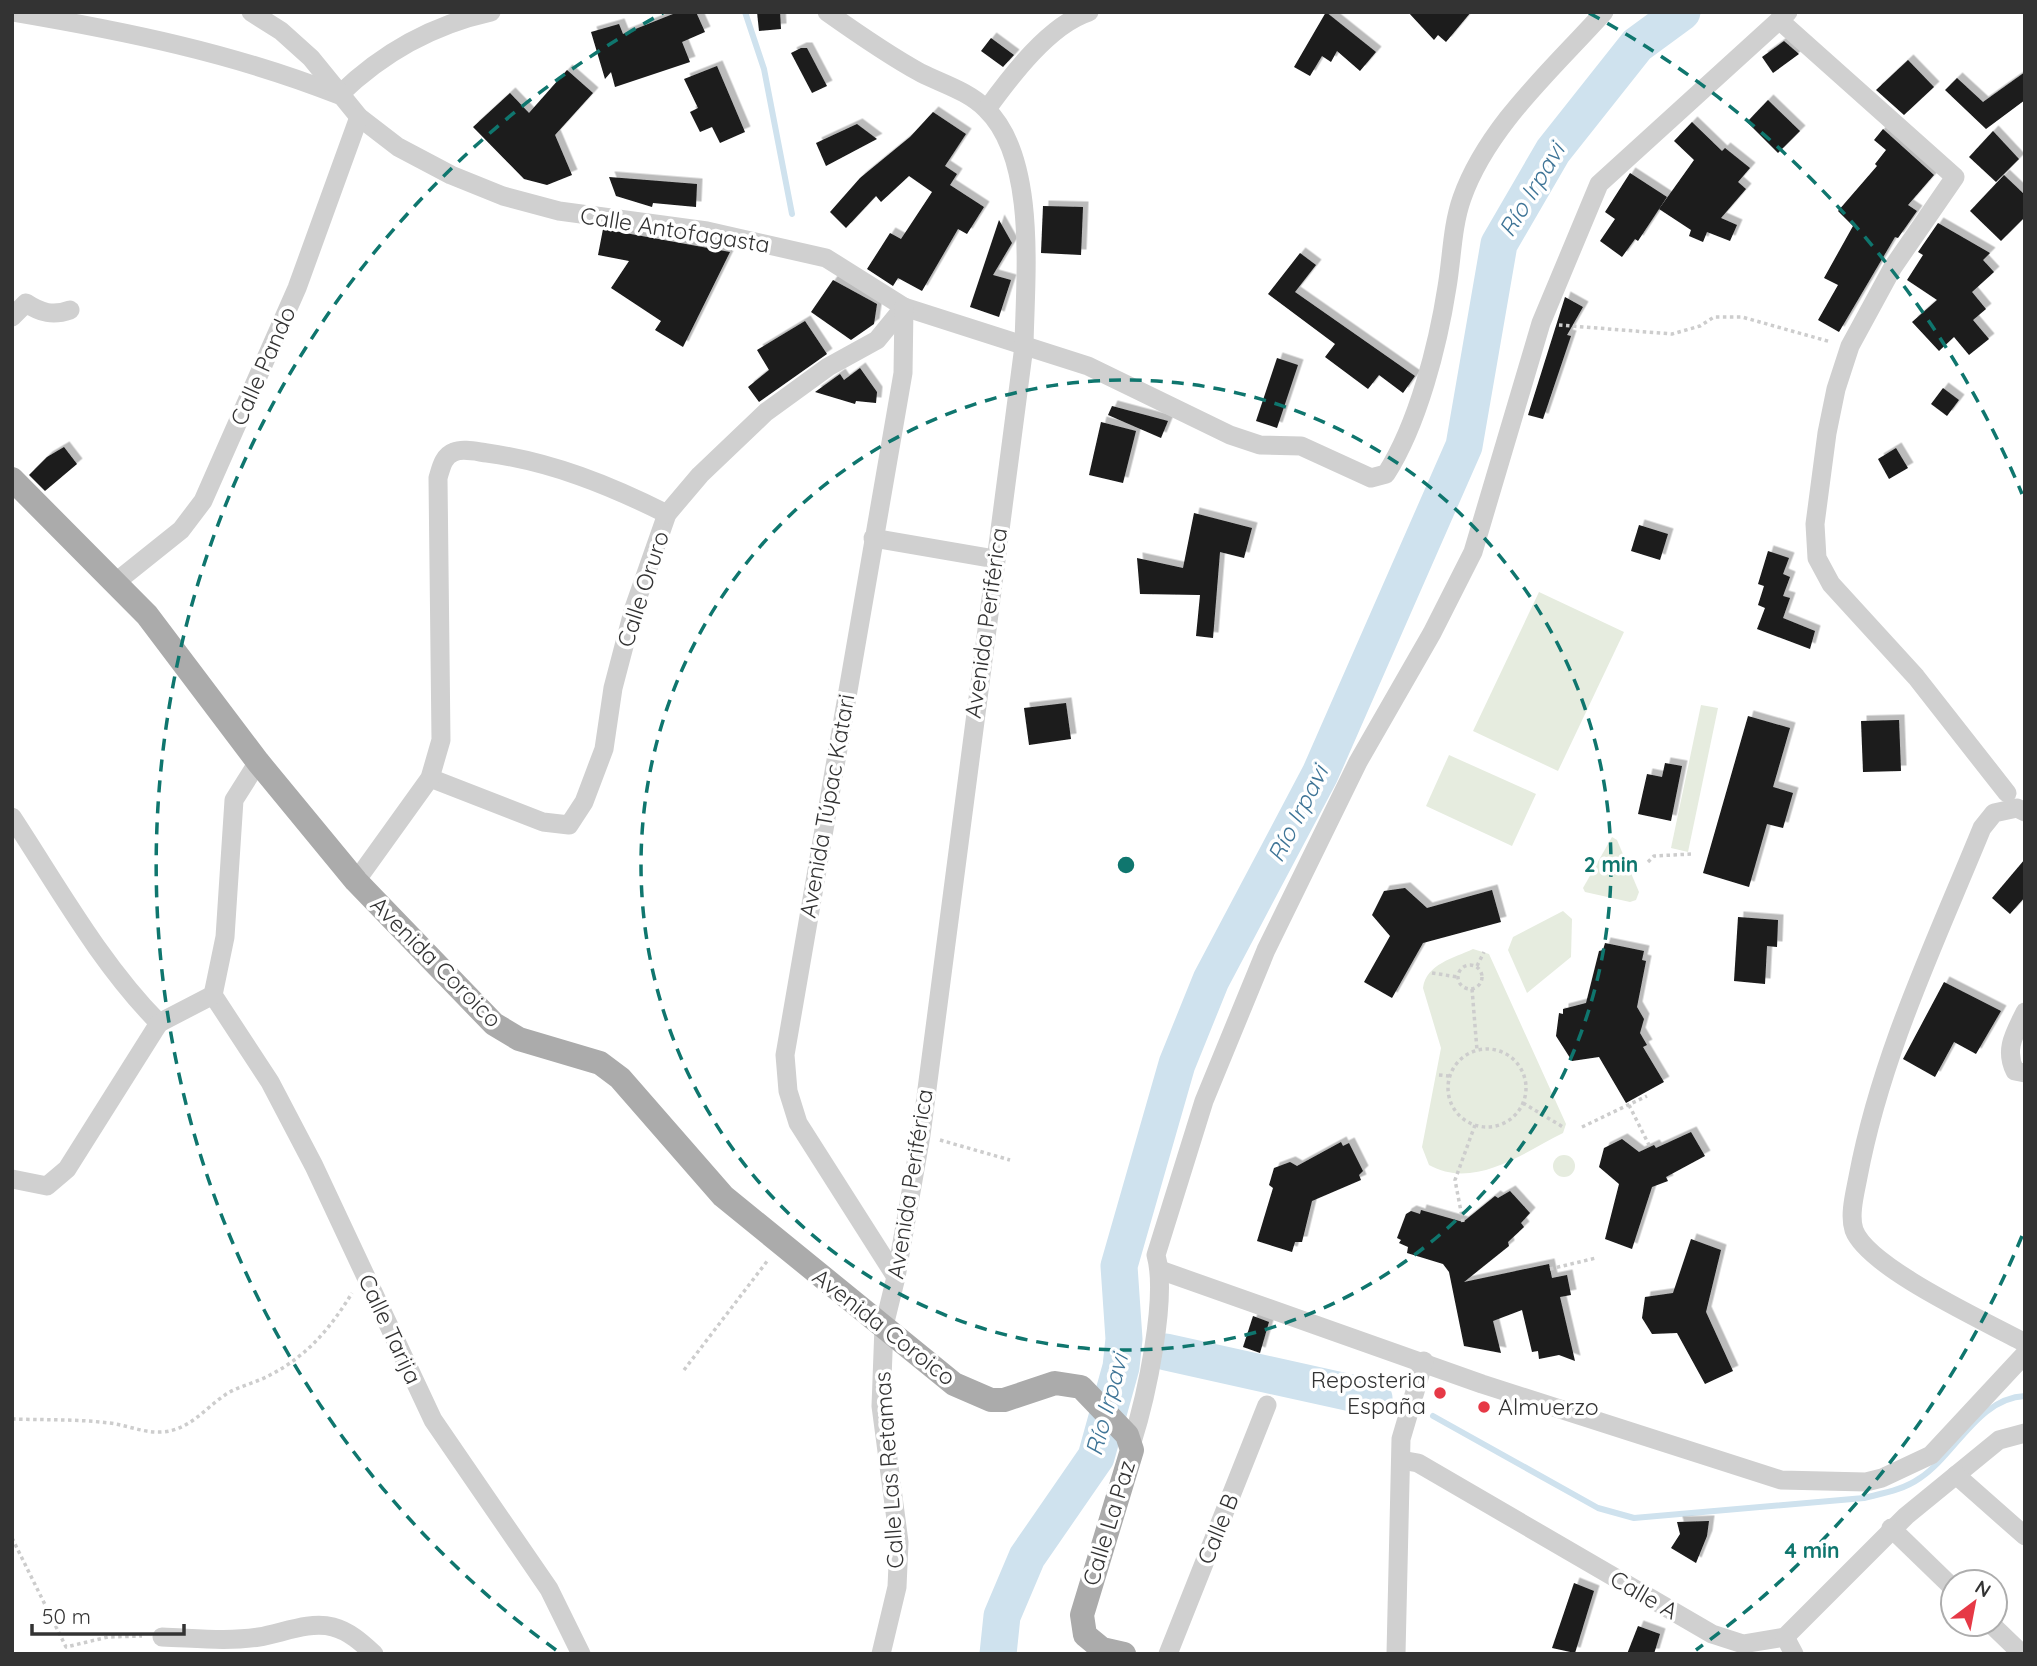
<svg xmlns="http://www.w3.org/2000/svg" width="2037" height="1666" font-family="Quicksand,sans-serif">
<defs>
<filter id="shadow"><feDropShadow dx="5.5" dy="-5.5" stdDeviation="0" flood-color="#0004"/></filter>
</defs>
<rect width="100%" height="100%" fill="#fff"/>
<g fill="#e6ecdf">
<path d="M1539,592L1624,632L1558,771L1473,731Z"/>
<path d="M1701,705L1718,708L1688,852L1671,848Z"/>
<path d="M1449,755L1536,794L1512,846L1426,806Z"/>
<path d="M1612,837L1617,840L1639,892L1636,900L1630,902L1585,892L1583,888Z"/>
<path d="M1563,911L1572,919L1571,957L1527,993L1508,950L1513,937Z"/>
<path d="M1473,949L1489,954L1566,1124L1563,1133C1523,1153 1474,1190 1429,1165L1422,1147L1441,1048L1423,988C1426,964 1454,958 1473,949Z"/>
<circle cx="1564" cy="1166" r="11"/>
</g>
<g fill="none" stroke-linecap="round" stroke-linejoin="round">
<g stroke="#cfe2ee" stroke-width="6">
<path d="M745,12L764,69L792,214"/>
<path d="M1433,1416L1598,1508L1634,1518L1864,1498C1884,1493 1903,1490 1920,1478C1955,1455 1978,1398 2025,1396"/>
</g>
<g stroke="#cfe2ee" stroke-width="37">
<path d="M1166,1352L1374,1398"/>
<path d="M998,1654L1002,1616L1027,1557L1096,1457L1121,1367L1124,1339L1119,1266L1177,1064L1211,980L1320,774L1464,446L1499,244L1553,151L1637,45L1682,12"/>
</g>
</g>
<g fill="#1a1a1a" filter="url(#shadow)">
<path d="M678,12H696L705,32L682,42L690,62L615,87L611,72L605,79L591,32L619,24L623,34Z"/>
<path d="M757,12H780L781,29L759,31Z"/>
<path d="M1326,12L1376,52L1360,71L1337,51L1331,62L1322,56L1310,76L1294,67Z"/>
<path d="M1408,12H1471L1446,42L1438,35L1434,40Z"/>
<path d="M991,38L1014,55L1003,67L981,51Z"/>
<path d="M1784,41L1799,54L1773,73L1762,57Z"/>
<path d="M801,48H807L827,86L812,93L791,53Z"/>
<path d="M1908,60L1934,87L1904,115L1876,90Z"/>
<path d="M717,66L745,132L720,143L712,127L700,132L690,112L698,108L684,79Z"/>
<path d="M567,70L593,93L555,135L572,175L547,185L524,179L473,127L510,93L529,113Z"/>
<path d="M2025,72V100L1986,129L1945,90L1957,78L1983,102Z"/>
<path d="M1768,100L1800,131L1778,153L1747,122Z"/>
<path d="M933,112L966,134L945,166L957,174L950,185L984,207L967,234L958,229L922,291L898,278L893,286L867,269L890,233L901,239L932,192L909,176L881,202L876,196L846,228L830,212L860,178L910,137Z"/>
<path d="M1692,122L1722,151L1725,148L1750,168L1738,182L1746,189L1721,218L1737,225L1730,241L1707,232L1703,242L1689,236L1691,230L1659,209L1694,160L1674,141Z"/>
<path d="M857,124L877,139L826,166L816,143Z"/>
<path d="M1883,129L1934,175L1908,205L1917,211L1898,238L1895,237L1839,332L1818,320L1838,285L1824,278L1853,226L1838,211L1877,166L1875,164L1886,150L1874,140Z"/>
<path d="M1993,131L2019,159L1996,182L1969,157Z"/>
<path d="M1630,173L1667,197L1638,241L1635,239L1622,257L1600,241L1615,219L1605,212Z"/>
<path d="M2004,175L2025,195V217L2001,241L1970,211Z"/>
<path d="M609,177L697,184L696,207L653,203L652,207L616,196Z"/>
<path d="M1043,206L1083,207L1081,255L1041,253Z"/>
<path d="M999,220L1012,243L993,275L1011,280L999,317L970,307Z"/>
<path d="M1938,223L1990,253L1983,260L1994,272L1972,292L1986,309L1973,320L1989,339L1969,355L1954,337L1939,351L1912,322L1937,300L1907,280L1923,255L1918,252Z"/>
<path d="M603,229L730,252L683,347L655,330L661,321L611,288L629,261L598,255Z"/>
<path d="M1300,253L1316,265L1295,292L1415,376L1403,393L1379,375L1368,389L1325,357L1335,344L1268,294Z"/>
<path d="M833,280L877,304L874,324L851,340L811,312Z"/>
<path d="M1565,297L1583,307L1567,335L1571,336L1543,419L1528,415Z"/>
<path d="M805,321L827,354L759,402L748,387L769,370L757,350Z"/>
<path d="M1277,358L1298,365L1277,428L1256,421Z"/>
<path d="M860,368L877,392L876,403L856,401L855,404L815,392L840,374L844,380Z"/>
<path d="M1943,388L1959,400L1947,416L1931,404Z"/>
<path d="M1112,406L1168,421L1161,438L1108,415Z"/>
<path d="M1101,422L1136,431L1123,483L1089,475Z"/>
<path d="M64,447L77,464L45,491L29,475L47,457Z"/>
<path d="M1896,448L1908,468L1889,479L1878,459Z"/>
<path d="M1194,513L1252,528L1244,558L1220,552L1213,638L1196,636L1200,595L1140,594L1137,558L1183,568Z"/>
<path d="M1639,525L1668,534L1660,560L1631,551Z"/>
<path d="M1768,551L1789,558L1783,574L1790,577L1783,596L1790,598L1783,618L1815,631L1810,649L1757,629L1765,608L1758,605L1764,586L1758,584Z"/>
<path d="M1066,703L1071,739L1029,745L1024,708Z"/>
<path d="M1748,716L1790,728L1773,787L1793,793L1783,828L1767,824L1749,887L1703,873Z"/>
<path d="M1899,720L1901,771L1863,772L1861,721Z"/>
<path d="M1665,763L1682,766L1671,821L1638,814L1647,774L1662,777Z"/>
<path d="M2025,859V897L2010,914L1992,898Z"/>
<path d="M1405,888L1427,908L1492,890L1501,922L1423,943L1392,998L1364,982L1390,936L1372,915L1384,891Z"/>
<path d="M1738,917L1778,920L1777,947L1767,946L1765,984L1734,981Z"/>
<path d="M1605,943L1644,951L1642,960L1646,961L1637,1007L1644,1019L1640,1033L1647,1045L1643,1047L1664,1082L1626,1103L1599,1057L1572,1061L1556,1036L1559,1013L1563,1014V1009L1586,1003L1599,951L1603,950Z"/>
<path d="M1944,982L2001,1011L1976,1054L1954,1042L1935,1077L1903,1059Z"/>
<path d="M1691,1132L1705,1156L1666,1177L1668,1181L1652,1187L1632,1249L1605,1239L1619,1184L1599,1167L1604,1148L1622,1139L1639,1152L1654,1145L1656,1148Z"/>
<path d="M1341,1142L1343,1146L1349,1143L1363,1171L1359,1175L1361,1180L1312,1201L1302,1242H1295L1292,1252L1257,1241L1273,1188L1269,1185L1274,1168L1290,1162L1297,1166Z"/>
<path d="M1510,1191L1530,1213L1521,1223L1524,1227L1508,1242L1509,1246L1464,1282L1549,1264L1552,1278L1567,1275L1571,1295L1560,1297L1575,1361L1559,1355L1539,1359L1538,1351L1532,1352L1522,1310L1493,1321L1501,1353L1464,1346L1449,1272L1443,1264L1407,1253L1408,1247L1399,1243L1401,1240L1397,1238L1406,1214L1411,1211L1420,1214L1421,1210L1463,1222L1495,1196L1498,1198Z"/>
<path d="M1691,1239L1721,1250L1706,1312L1733,1371L1705,1384L1677,1333L1652,1334L1642,1318L1645,1297L1673,1293Z"/>
<path d="M1253,1316L1269,1322L1260,1353L1243,1347Z"/>
<path d="M1709,1521L1707,1536L1696,1563L1671,1548L1680,1534L1677,1522Z"/>
<path d="M1574,1583L1594,1591L1575,1653L1552,1648Z"/>
<path d="M1638,1626L1660,1634L1654,1654H1627Z"/>
</g>
<g fill="none" stroke-linecap="round" stroke-linejoin="round">
<g stroke="#cdcdcd" stroke-width="3.5" stroke-dasharray="3.5 3.5" stroke-linecap="butt">
<path d="M1559,325L1672,334L1700,326L1714,317H1742L1831,342"/>
<path d="M1648,862L1654,856L1692,854"/>
<circle cx="1470" cy="977" r="12"/>
<path d="M1477,966L1484,952"/>
<path d="M1432,973L1458,977"/>
<path d="M1472,989L1477,1050"/>
<circle cx="1487" cy="1088" r="39"/>
<path d="M1439,1075L1449,1076"/>
<path d="M1523,1103L1563,1127"/>
<path d="M1629,1105L1650,1147"/>
<path d="M1582,1127L1647,1096"/>
<path d="M940,1140L1010,1160"/>
<path d="M1463,1222L1455,1180L1475,1125"/>
<path d="M1550,1269L1596,1258"/>
<path d="M684,1370L768,1260"/>
<path d="M12,1419C45,1420 77,1419 109,1423C127,1425 143,1433 162,1432C190,1430 204,1409 225,1395C238,1386 256,1383 270,1375C307,1356 330,1329 352,1293"/>
<path d="M12,1538L66,1647L108,1637L142,1636"/>
</g>
<g stroke="#d0d0d0" stroke-width="19">
<path d="M12,12C124,31 233,53 339,95C382,53 432,25 491,12"/>
<path d="M251,12L281,31L311,58L359,117L398,147L451,175L503,196L559,211L707,231L826,258L904,307L1088,366L1230,435L1260,445L1301,446L1371,478L1386,474C1418,424 1438,345 1447,287C1452,258 1452,226 1462,198C1488,125 1554,68 1604,12"/>
<path d="M827,12C858,34 888,55 921,73C943,84 968,91 986,109C1038,159 1025,280 1024,346L921,1135L896,1277L884,1326L881,1406L899,1542L897,1587L881,1654"/>
<path d="M1779,20L1955,177L1893,267L1850,346L1836,389L1827,433L1815,524L1817,558L1831,584L1916,677L2007,793"/>
<path d="M987,109C1011,76 1049,25 1089,12"/>
<path d="M12,317L26,303C41,313 53,316 70,310"/>
<path d="M873,538L995,559"/>
<path d="M116,582L181,530L203,501L297,288L359,117"/>
<path d="M258,762L234,800L225,937L213,995L270,1082L314,1166L433,1420L549,1589L581,1654"/>
<path d="M430,778L543,822L569,825L584,802L604,749L613,688L634,608L667,514L700,475L766,412L828,367L877,340L904,307"/>
<path d="M2025,812L2017,808L1994,813L1982,828C1935,943 1881,1055 1858,1177C1855,1193 1849,1215 1854,1230C1868,1268 1987,1322 2025,1343"/>
<path d="M12,817C58,887 100,963 159,1023L213,995"/>
<path d="M356,881L430,778L441,740L438,478C441,468 443,456 454,452C463,448 478,452 487,453C552,462 609,485 667,514"/>
<path d="M2025,1012C2015,1033 2004,1049 2015,1071L2025,1073"/>
<path d="M12,1179L47,1186L67,1169L159,1023"/>
<path d="M1160,1270L1482,1384L1781,1480L1866,1482L1882,1478L1931,1455L2025,1354"/>
<path d="M896,1277L798,1123L788,1091L785,1055L903,373L904,307"/>
<path d="M1132,1442C1146,1398 1168,1298 1156,1255L1204,1101L1266,950L1358,762L1432,633L1473,552L1541,323L1599,184L1788,12"/>
<path d="M1401,1460L1418,1463L1712,1634L1743,1644L1785,1637L1906,1516L1999,1440L2025,1433"/>
<path d="M1956,1475L2025,1536"/>
<path d="M1891,1528L1953,1588"/>
<path d="M1991,1624L2020,1652"/>
<path d="M162,1637C194,1638 227,1642 259,1637C283,1633 309,1621 333,1627C349,1631 362,1643 374,1654"/>
<path d="M1785,1637L1794,1654"/>
<path d="M1168,1654L1267,1405"/>
<path d="M1396,1654L1401,1439L1424,1361"/>
</g>
<path stroke="#ababab" stroke-width="24" d="M12,479L147,615L258,762L356,881L494,1024L519,1039L600,1063L620,1078L723,1196L954,1384L991,1400H1004L1055,1383L1081,1387L1127,1435L1132,1450L1082,1615L1085,1635L1102,1649L1124,1654"/>
</g>
<g fill="none" stroke="#0f766e" stroke-width="3.5" stroke-dasharray="12 9">
<circle cx="1126" cy="865" r="485"/>
<path d="M2022 1236A970 970 0 0 1 1696 1650M556 1650A970 970 0 0 1 663 13M1589 13A970 970 0 0 1 2022 494"/>
</g>
<g fill="#e63946" stroke="#fff" stroke-width="2.5">
<circle cx="1440" cy="1393" r="7"/>
<circle cx="1484" cy="1407" r="7"/>
</g>
<g text-anchor="middle" stroke-width="7" stroke-linejoin="round" paint-order="stroke">
<g font-size="23" fill="#333" stroke="#fff">
<text transform="translate(675 230) rotate(9)" y="8">Calle Antofagasta</text>
<text transform="translate(263 366) rotate(-66)" y="8">Calle Pando</text>
<text transform="translate(643 589) rotate(-72)" y="8">Calle Oruro</text>
<text transform="translate(986 623) rotate(-82)" y="8">Avenida Periférica</text>
<text transform="translate(827 806) rotate(-80)" y="8">Avenida Túpac Katari</text>
<text transform="translate(436 962) rotate(45)" y="8">Avenida Coroico</text>
<text transform="translate(910 1184) rotate(-81)" y="8">Avenida Periférica</text>
<text transform="translate(884 1327) rotate(38)" y="8">Avenida Coroico</text>
<text transform="translate(390 1329) rotate(65)" y="8">Calle Tarija</text>
<text transform="translate(889 1470) rotate(-94)" y="8">Calle Las Retamas</text>
<text transform="translate(1109 1523) rotate(-73)" y="8">Calle La Paz</text>
<text transform="translate(1218 1529) rotate(-68)" y="8">Calle B</text>
<text transform="translate(1644 1595) rotate(30)" y="8">Calle A</text>
</g>
<g font-size="23" fill="#333" stroke="#fff" text-anchor="end">
<text x="1426" y="1388">Reposteria<tspan x="1426" dy="26">España</tspan></text>
<text x="1498" y="1415" text-anchor="start">Almuerzo</text>
</g>
<g font-size="24" font-style="italic" fill="#3f7597" stroke="#fff">
<text transform="translate(1532 190) rotate(-59)" y="8">Río Irpavi</text>
<text transform="translate(1298 814) rotate(-63)" y="8">Río Irpavi</text>
<text transform="translate(1107 1405) rotate(-75)" y="8">Río Irpavi</text>
</g>
</g>
<circle cx="1126" cy="865" r="10" fill="#0f766e" stroke="#fff" stroke-width="3.5"/>
<g font-size="21" text-anchor="middle" font-weight="bold" fill="#0f766e" stroke="#fff" stroke-width="7" stroke-linejoin="round" paint-order="stroke">
<text x="1611" y="872">2 min</text>
<text x="1812" y="1558">4 min</text>
</g>
<rect width="2037" height="1666" fill="none" stroke="#333333" stroke-width="28"/>
<g transform="translate(1974 1603) rotate(32)"><circle r="33" fill="#ffffff" stroke="#adadad" stroke-width="2"/>
<path d="M0-5L12 26L0 18L-12 26Z" fill="#e63946"/>
<text y="-10" font-size="19" font-weight="bold" text-anchor="middle" fill="#333333">N</text>
</g>
<path d="M32 1624v10h152v-10" fill="none" stroke="#333333" stroke-width="3.5"/>
<text x="42" y="1624" font-size="21" fill="#333333" stroke="#ffffff" stroke-width="5" paint-order="stroke">50 m</text>
</svg>
